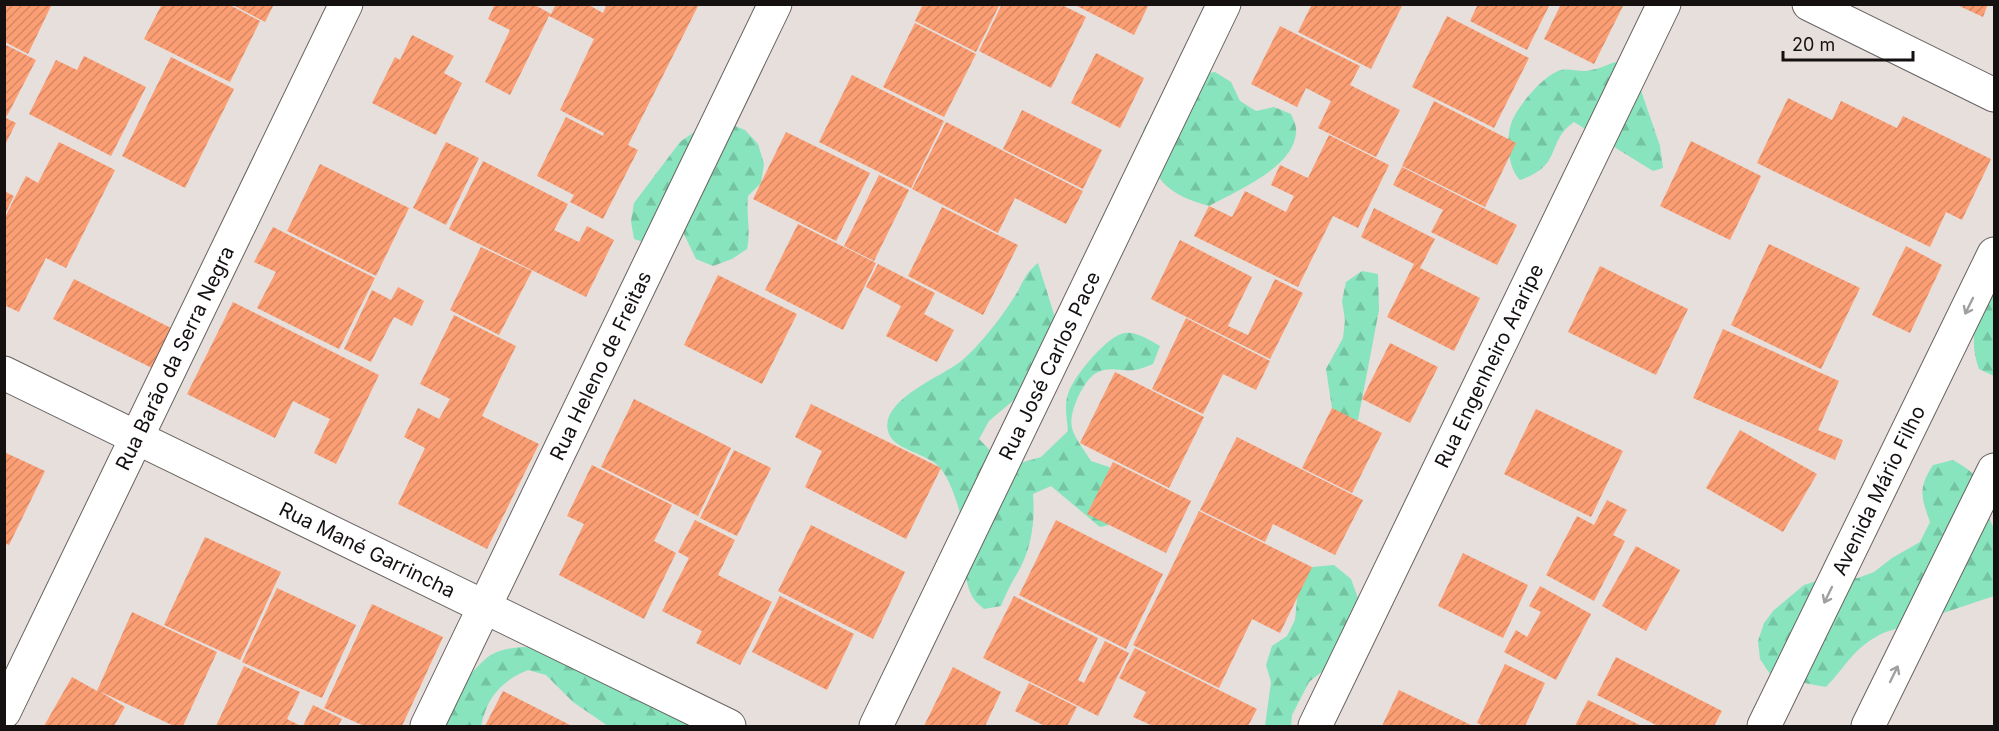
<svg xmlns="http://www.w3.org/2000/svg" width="1999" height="731" font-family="Inter,sans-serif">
<defs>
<pattern id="forest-firs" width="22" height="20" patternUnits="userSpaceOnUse" patternTransform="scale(1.5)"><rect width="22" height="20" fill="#87e4bc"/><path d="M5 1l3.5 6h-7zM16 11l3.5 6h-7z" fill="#74c3a1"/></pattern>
<pattern id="building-hatch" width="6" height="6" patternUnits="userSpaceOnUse" patternTransform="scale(1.5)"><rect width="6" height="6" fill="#fb9e74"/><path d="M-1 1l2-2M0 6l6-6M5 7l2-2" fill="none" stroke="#d68763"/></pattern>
</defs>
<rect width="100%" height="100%" fill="#e6dfdc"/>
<g fill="url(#forest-firs)">
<path d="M1619,61L1634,70L1660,146L1663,168L1653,171L1574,122C1545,142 1564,165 1520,180C1506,166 1505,131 1515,115C1523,101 1541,79 1556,72C1565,67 1574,71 1584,71C1595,71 1608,64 1619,61Z"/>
<path d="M1215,72L1231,82L1240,101L1256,111L1274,107L1291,114C1293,119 1297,126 1296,132C1295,167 1236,191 1209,206C1167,194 1160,183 1139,146L1144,128L1155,112L1196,75Z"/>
<path d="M725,122L745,130L758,144L764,164L761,183L748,196C746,215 751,231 747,249L732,259L713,266L696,259L681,228L650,244L634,239L631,221L634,203L680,142L697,130Z"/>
<path d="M1038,263L1057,324L1021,394L989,421L979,439L1006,467L1041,457L1068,431C1067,419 1064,405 1068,394C1073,377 1104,340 1121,334C1134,329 1149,340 1160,346L1153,364C1147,366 1141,369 1135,370C1122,372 1112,366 1098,372C1084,378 1068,413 1072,428C1075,439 1085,451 1091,461L1109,467L1120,483L1117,523L1100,527L1051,486L1033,494C1035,521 1032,548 1018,572C1011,584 1006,593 1001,606L984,609C980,605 974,601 972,596C959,569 967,535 958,506C954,494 949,479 941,469C929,453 896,451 889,434C876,402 939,378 960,362C979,347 1005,313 1018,291C1025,278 1026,273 1038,263Z"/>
<path d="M1362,271L1378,274L1379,310L1358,420L1340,425L1332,408L1326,369L1343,338L1345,320L1342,301L1346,282Z"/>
<path d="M1994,278V376L1979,369C1966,330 1980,314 1994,278Z"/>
<path d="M1953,460C1999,486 1974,494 1994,528V596L1883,633C1853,648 1848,664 1826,687L1772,677L1760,659L1758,641L1764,623L1774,610L1804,585L1820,580L1858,578L1874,572L1892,558L1920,542L1930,522C1921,497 1918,488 1933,465Z"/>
<path d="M1334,565L1351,579L1358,598L1360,616L1324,670L1309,682L1292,715L1291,726H1265L1271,682L1266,665L1272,646L1287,636L1295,620L1299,579L1312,567Z"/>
<path d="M523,647L542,648L698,726H608L573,702L546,675L528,670C501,681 487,697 481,726H430C443,710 475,664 491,655C501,649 512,648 523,647Z"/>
</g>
<g fill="url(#building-hatch)">
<path d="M5,4H52L28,54L5,42Z"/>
<path d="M162,4H228L260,21L230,82L144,39Z"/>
<path d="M231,4H274L265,22Z"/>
<path d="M495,4H533L551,14L556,4H587L603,13L607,4H699L628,145L638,150L603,219L570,202L574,195L537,176L566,117L603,136L604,133L560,110L594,39L549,16L510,95L485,82L510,30L488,19Z"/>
<path d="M923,4H1000L976,52L915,21Z"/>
<path d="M1002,4H1060L1086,17L1051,88L979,51Z"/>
<path d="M1073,4H1149L1134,35Z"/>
<path d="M1312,4H1403L1371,69L1298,32Z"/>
<path d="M1478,4H1550L1527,50L1470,21Z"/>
<path d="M1561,4H1624L1594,64L1544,39Z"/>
<path d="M1955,4H1988L1983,17Z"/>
<path d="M1447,16L1529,58L1494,128L1412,87Z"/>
<path d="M915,23L976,54L944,117L883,87Z"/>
<path d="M1280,26L1360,66L1350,85L1400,110L1376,157L1318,128L1331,101L1306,88L1297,107L1251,84Z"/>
<path d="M412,35L454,56L444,73L462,83L436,135L372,103L395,57L400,60Z"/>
<path d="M4,44L36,60L7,116L4,114Z"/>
<path d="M1096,53L1144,78L1120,128L1071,103Z"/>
<path d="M84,56L146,87L111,156L29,114L56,60L77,70Z"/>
<path d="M171,57L234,89L185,188L122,156Z"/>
<path d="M852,75L944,121L911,188L819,142Z"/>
<path d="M1788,98L1832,120L1841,101L1897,128L1903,116L1991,159L1962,220L1946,212L1930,247L1757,163Z"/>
<path d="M1434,101L1516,143L1485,207L1402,166Z"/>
<path d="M1022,110L1102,150L1083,189L1003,149Z"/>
<path d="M4,117L16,123L4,147Z"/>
<path d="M946,122L1083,191L1066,224L1015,198L998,233L912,189Z"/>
<path d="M786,132L870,173L836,241L753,199Z"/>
<path d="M1329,135L1389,165L1358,228L1333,216L1298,287L1194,236L1209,206L1232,217L1245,191L1286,212L1294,196L1271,185L1280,165L1308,178Z"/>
<path d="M1691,141L1761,176L1730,240L1660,206Z"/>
<path d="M59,142L115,170L66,268L46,258L19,312L4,305V219L26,176L38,183Z"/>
<path d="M446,142L479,158L446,225L413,208Z"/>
<path d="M483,161L568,204L554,230L579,242L587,226L614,240L586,297L449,229Z"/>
<path d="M320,164L409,208L376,276L287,231Z"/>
<path d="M1402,167L1517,225L1497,265L1431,232L1443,210L1393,185Z"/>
<path d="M879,175L909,190L874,261L844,246Z"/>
<path d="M4,191L14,196L4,216Z"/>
<path d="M942,207L1018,245L983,315L908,276Z"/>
<path d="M1374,208L1435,239L1420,268L1480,298L1454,351L1387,317L1414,264L1361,237Z"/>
<path d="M798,224L876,263L843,330L765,290Z"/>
<path d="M273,227L375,278L339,349L257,308L276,272L254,262Z"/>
<path d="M1180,240L1252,277L1228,326L1248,335L1275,279L1303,293L1270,359L1151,299Z"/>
<path d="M1769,244L1860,288L1821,369L1731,325Z"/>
<path d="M1906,246L1942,265L1910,333L1872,315Z"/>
<path d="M481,247L532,271L499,335L450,310Z"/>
<path d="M878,264L935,293L924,314L954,330L937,362L886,336L901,306L866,287Z"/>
<path d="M1600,266L1688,309L1656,375L1568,332Z"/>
<path d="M718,275L797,314L762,384L684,345Z"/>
<path d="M74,279L173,329L154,369L53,319Z"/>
<path d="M398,287L424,301L412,326L394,317L371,362L344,349L372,290L391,300Z"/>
<path d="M233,302L379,375L336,464L314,453L330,419L293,401L275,438L187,394Z"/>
<path d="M454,315L516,346L482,416L539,444L487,549L398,504L425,448L404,437L418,408L439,419L450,399L420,384Z"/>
<path d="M1186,318L1270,361L1256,390L1223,374L1203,414L1152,389Z"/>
<path d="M1723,329L1839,381L1818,430L1843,440L1835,460L1693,398Z"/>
<path d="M1390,343L1438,367L1410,423L1362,399Z"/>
<path d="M1115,372L1204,417L1169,488L1080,443Z"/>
<path d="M634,399L731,448L698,516L601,467Z"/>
<path d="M811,404L941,468L906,539L805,487L822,451L795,437Z"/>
<path d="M1332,408L1382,433L1352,493L1302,468Z"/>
<path d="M1536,409L1623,451L1591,517L1504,474Z"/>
<path d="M1740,430L1817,474L1783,532L1706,488Z"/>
<path d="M1237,437L1363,500L1335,555L1273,524L1265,542L1200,510Z"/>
<path d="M734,450L771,468L737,536L700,518Z"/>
<path d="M4,452L45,471L9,545L4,543Z"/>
<path d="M1113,462L1191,501L1166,553L1087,514Z"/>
<path d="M592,465L672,505L654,541L676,553L644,619L559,575L584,524L567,516Z"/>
<path d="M1607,500L1627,510L1613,535L1625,541L1594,601L1546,575L1577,516L1594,525Z"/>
<path d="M1199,511L1312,567L1280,633L1252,619L1219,688L1133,645L1167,577L1211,599L1167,577Z"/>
<path d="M695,520L735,540L718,575L772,602L740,665L696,643L702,631L662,611L689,558L678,552Z"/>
<path d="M1056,520L1163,574L1126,649L1019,595Z"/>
<path d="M811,525L905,572L873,639L778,591Z"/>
<path d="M205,537L281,572L240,660L164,625Z"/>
<path d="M1636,546L1680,570L1646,631L1602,606Z"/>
<path d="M1463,553L1528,585L1503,638L1438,606Z"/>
<path d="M1540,586L1591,614L1556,680L1504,652L1516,630L1527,637L1541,612L1529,606Z"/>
<path d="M277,588L356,625L322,698L242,662Z"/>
<path d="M780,596L854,634L827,690L752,652Z"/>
<path d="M1014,596L1098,638L1078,680L1084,683L1105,641L1129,653L1098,716L983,658Z"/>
<path d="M372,604L443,637L402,726H364L324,708Z"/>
<path d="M132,612L217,652L183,726H174L99,691L125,707L114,726H44L72,677L97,691Z"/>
<path d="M1135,648L1257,709L1248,726H1153L1133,717L1146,692L1119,678Z"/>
<path d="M1616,657L1722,711L1714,726H1658L1597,695Z"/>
<path d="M1505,664L1545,683L1525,726H1484L1477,723Z"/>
<path d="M244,666L300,692L287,719L301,726H216Z"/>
<path d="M953,667L1001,692L985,726H924Z"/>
<path d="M1029,683L1077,707L1067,726H1045L1015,711Z"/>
<path d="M1399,690L1473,726H1382Z"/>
<path d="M503,691L572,726H485Z"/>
<path d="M1588,700L1642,726H1575Z"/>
<path d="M313,705L342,719L338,726H303Z"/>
</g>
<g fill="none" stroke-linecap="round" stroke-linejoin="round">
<defs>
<g id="minor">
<path d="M1809,4L1994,95"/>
<path id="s1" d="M4,373L729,726"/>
<path id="s2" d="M4,712L346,4"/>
<path id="s3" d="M427,726L775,4"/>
<path id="s4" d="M876,726L1224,4"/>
<path id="s5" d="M1315,726L1664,4"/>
</g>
<g id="secondary">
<path id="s6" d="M1764,726L1994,254"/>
<path d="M1868,726L1994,470"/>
</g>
</defs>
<use href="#minor" stroke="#686260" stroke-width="35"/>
<use href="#secondary" stroke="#686260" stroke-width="35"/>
<use href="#minor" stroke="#fff" stroke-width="33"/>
<use href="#secondary" stroke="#fff" stroke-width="33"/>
</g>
<defs><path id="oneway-shaft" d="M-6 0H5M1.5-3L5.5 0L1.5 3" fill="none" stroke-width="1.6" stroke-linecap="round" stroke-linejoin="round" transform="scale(1.5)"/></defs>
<g stroke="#a1a09f">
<use href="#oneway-shaft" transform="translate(1969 306) rotate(116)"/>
<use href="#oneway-shaft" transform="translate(1828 595) rotate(116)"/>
<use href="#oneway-shaft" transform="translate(1894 674) rotate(-64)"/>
</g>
<g text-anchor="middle" stroke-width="4.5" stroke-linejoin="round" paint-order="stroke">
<g font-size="20" fill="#141110" stroke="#e6dfdc">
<text dy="7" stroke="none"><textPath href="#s2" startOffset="393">Rua Barão da Serra Negra</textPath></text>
<text dy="7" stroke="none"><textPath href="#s3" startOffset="400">Rua Heleno de Freitas</textPath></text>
<text dy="7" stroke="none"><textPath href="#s4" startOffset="400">Rua José Carlos Pace</textPath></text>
<text dy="7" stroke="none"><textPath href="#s5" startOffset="400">Rua Engenheiro Araripe</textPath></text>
<text dy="7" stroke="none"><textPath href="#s6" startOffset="262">Avenida Mário Filho</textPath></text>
<text dy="7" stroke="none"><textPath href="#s1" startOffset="404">Rua Mané Garrincha</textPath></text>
</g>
</g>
<rect width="1999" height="731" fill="none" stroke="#141110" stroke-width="12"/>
<path d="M1783 51v9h130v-9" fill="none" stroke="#141110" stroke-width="3"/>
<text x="1792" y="51" font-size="18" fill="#141110" stroke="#e6dfdc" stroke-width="4.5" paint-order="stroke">20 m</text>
</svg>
